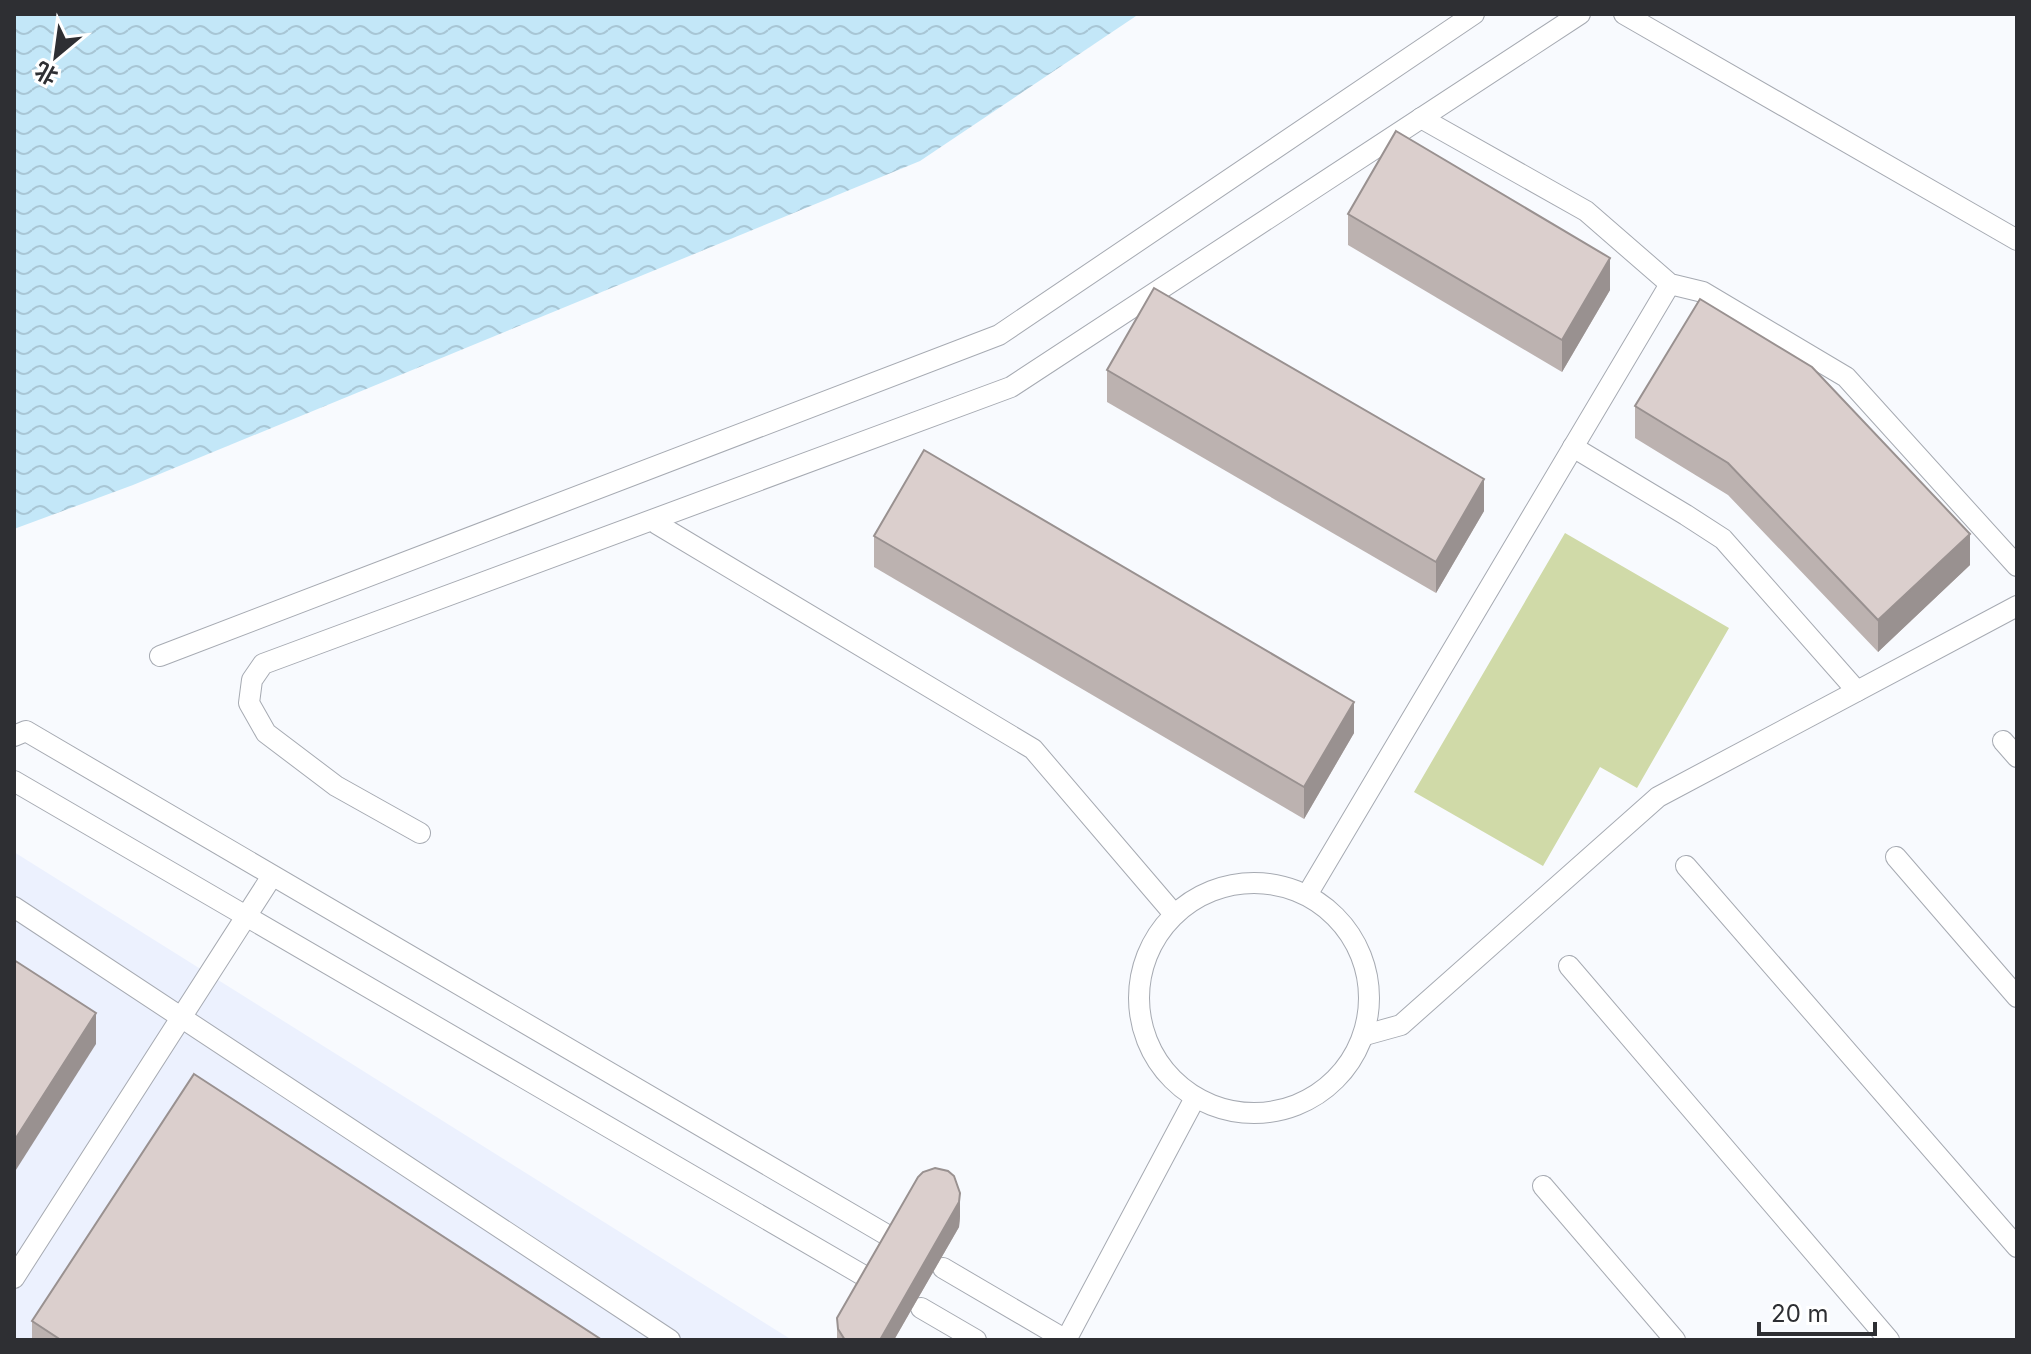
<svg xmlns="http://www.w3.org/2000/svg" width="2031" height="1354" font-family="Inter,'Noto Sans SC',sans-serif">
<defs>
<pattern id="water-waves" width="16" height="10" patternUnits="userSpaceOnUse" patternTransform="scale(2)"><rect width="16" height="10" fill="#c3e7f8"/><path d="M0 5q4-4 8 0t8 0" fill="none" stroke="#a8c6d5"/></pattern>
</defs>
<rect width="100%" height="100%" fill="#f8fafe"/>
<path fill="#ecf1fe" d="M14,852L792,1340H14Z"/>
<path fill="#d0daa8" d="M1565,533L1729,628L1637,788L1600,767L1543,866L1414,792Z"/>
<path fill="url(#water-waves)" d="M14,14H1139L920,161L133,485L14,529Z"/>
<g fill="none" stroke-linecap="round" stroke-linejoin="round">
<defs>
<g id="service">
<path d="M1624,14L2017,240"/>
<path d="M1421,118L1586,211L1670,284L1703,292L1846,377L2017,566"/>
<path d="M1573,447L1686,515L1723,539L1857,691"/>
<path d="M657,524L1033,749L1174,914"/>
<path d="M160,656L999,335L1474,14"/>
<path d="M14,736L26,731L887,1235"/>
<path d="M2003,741L2017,757"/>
<path d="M14,781L866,1277"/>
<path d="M420,833L336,786L266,733L249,703L252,680L263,664L1011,387L1580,14"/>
<path d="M1896,857L2017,997"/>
<path d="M1686,866L2017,1247"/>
<circle cx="1254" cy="998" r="115"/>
<path d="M1307,895L1670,284"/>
<path d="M14,907L670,1340"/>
<path d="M1569,966L1889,1340"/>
<path d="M1365,1035L1401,1025L1658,797L2017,606"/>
<path d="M1543,1186L1675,1340"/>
<path d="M943,1268L1066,1340"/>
<path d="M14,1278L272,876"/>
<path d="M921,1308L976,1340"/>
<path d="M1066,1340L1195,1098"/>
</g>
</defs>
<use href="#service" stroke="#a6aab2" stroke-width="22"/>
<use href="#service" stroke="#fff" stroke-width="20"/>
</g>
<g fill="#bcb2b0">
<path d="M1348,214L1610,290L1562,372L1348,245Z"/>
<path d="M1107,370L1484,511L1436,593L1107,402Z"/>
<path d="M1635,406L1970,565L1878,652L1728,495L1635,438Z"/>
<path d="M874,536L1354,733L1304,819L874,567Z"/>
<path d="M960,1217L959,1227L894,1340H837V1318Z"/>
<path d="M32,1321L602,1340H32Z"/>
</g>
<g fill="#999190">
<path d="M1610,258V290L1562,372V340Z"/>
<path d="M1484,479V511L1436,593V562Z"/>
<path d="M1970,534V565L1878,652V620Z"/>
<path d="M1354,702V733L1304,819V787Z"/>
<path d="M96,1013V1044L14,1173V1141Z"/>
<path d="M960,1193V1217L959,1227L894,1340H880Z"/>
</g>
<g fill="#dbcfcd" stroke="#999190" stroke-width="2">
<path d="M1396,131L1610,258L1562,340L1348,214Z"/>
<path d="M1154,288L1484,479L1436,562L1107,370Z"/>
<path d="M1700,299L1812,367L1970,534L1878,620L1728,463L1635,406Z"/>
<path d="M924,450L1354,702L1304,787L874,536Z"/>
<path d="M14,960L96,1013L14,1141Z"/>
<path d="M194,1074L602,1340H61L32,1321Z"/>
<path d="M935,1168L948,1171L954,1176L960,1193L959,1202L880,1340H845L838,1329L837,1318L918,1177L923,1172Z"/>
</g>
<rect width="2031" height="1354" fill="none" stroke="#2e2f33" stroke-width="32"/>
<g transform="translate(56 56) rotate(209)" stroke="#ffffff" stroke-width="6" paint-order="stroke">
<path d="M0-6L14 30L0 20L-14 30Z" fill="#2e2f33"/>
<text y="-12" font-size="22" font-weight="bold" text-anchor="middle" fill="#2e2f33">北</text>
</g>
<path d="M1759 1322v12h116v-12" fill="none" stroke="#2e2f33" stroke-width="4"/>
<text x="1771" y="1322" font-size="24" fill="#2e2f33" stroke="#ffffff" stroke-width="6" paint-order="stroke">20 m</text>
</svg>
